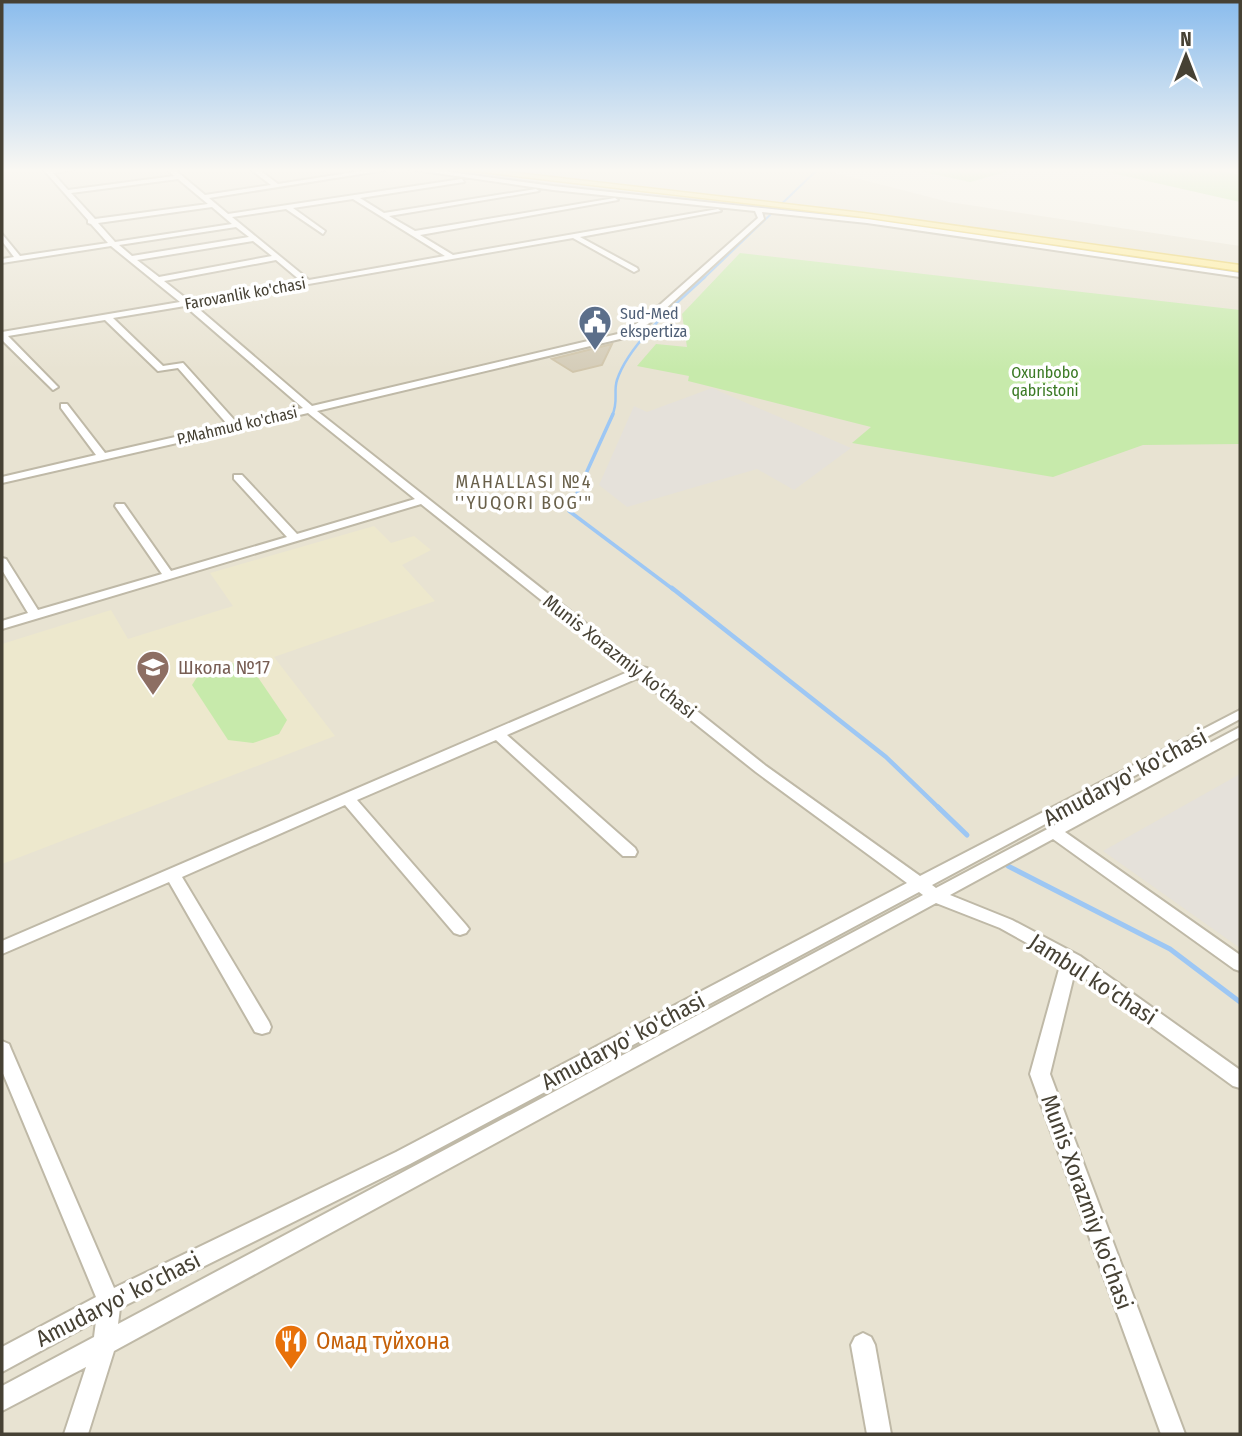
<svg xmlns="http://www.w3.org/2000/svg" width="1242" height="1436" font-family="'Fira Sans Condensed',sans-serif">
<rect width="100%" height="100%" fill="#f3f0e4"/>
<path fill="#e8e3d2" d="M2,169H820L949,202L1240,246V1434H2Z"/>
<g fill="#e5e1da">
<path d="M712,388L851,448L794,490L757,469L627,507L599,485L634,406L647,412Z"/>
<path d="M1240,774V948L1103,851Z"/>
</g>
<path fill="#ede8cd" d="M374,526L391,543L414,536L431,550L402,565L435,601L274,657L335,736L2,864V644L111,610L128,639L233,606L210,573Z"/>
<g fill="#c7eaab">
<path d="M910,169H1017L970,182Z"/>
<path d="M1094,169H1212L1240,175V202Z"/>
<path d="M740,253L1240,310V444L1143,445L1053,477L852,443L871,427L688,381L689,376L637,366L656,344L687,347L682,314Z"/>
<path d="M227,662L251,667L287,720L279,734L253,743L228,740L192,685L201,671Z"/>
</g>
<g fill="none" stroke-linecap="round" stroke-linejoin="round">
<g stroke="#9dc7f4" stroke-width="2">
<path d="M807,212L841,216"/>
<path d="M1082,250L1240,272"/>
<path d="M703,279L818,169"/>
</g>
<path stroke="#9dc7f4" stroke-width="2.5" d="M612,416C619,401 613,392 617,380C629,343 677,303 705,277"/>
<path stroke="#9dc7f4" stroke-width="3.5" d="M613,414L569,511L674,590"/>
<path stroke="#9dc7f4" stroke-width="4.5" d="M672,588L886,757L940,809"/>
<g stroke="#9dc7f4" stroke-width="5">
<path d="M938,807L967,835"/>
<path d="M1008,866L1170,949L1240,1002"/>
</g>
</g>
<path fill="#d5cdb9" stroke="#d1c6ac" stroke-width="2" d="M612,344L602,365L573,372L552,359Z"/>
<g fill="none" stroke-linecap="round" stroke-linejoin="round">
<defs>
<g id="minor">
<path d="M43,169H76L53,173L68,190L174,176L167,169H174L205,195L271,185L250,169H258L278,184L374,169H392L209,198L228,214L462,179L464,182L360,198L384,213L536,189L539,191L389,216L415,231L615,198L618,200L420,235L453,255L718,209L721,211L580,237L637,268L638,270L634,272L573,238L193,304L312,406L622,333L645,318L758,218L755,211L553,190L408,169H428L553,186L867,219L1240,273V277L867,223L762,212L764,219L651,322L638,330H641V334L317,411L641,667L647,668L648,672L766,766L920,876L1240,710V719L932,885L936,888L1240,727V737L1065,832L1240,955V971L1234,969L1053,839L950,895L1012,920L1080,956L1240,1070V1088L1233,1086L1075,971L1050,1074L1185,1434H1161L1030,1074L1061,962L1000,928L936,903L114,1351L88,1434H64L86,1367L2,1411V1386L94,1337L96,1321L2,1372V1347L96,1297L2,1071V1041L9,1044L11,1049L114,1288L396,1152L907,883L756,772L638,678L507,735L635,848L637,852L635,856H623L496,740L357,800L466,925L469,929L466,933L460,935L454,933L345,805L182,877L269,1022L271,1027L269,1032L262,1034L255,1032L169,882L2,954V941L630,671L421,504L2,629V621L28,613L2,570V558L6,559L38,610L162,574L115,506L116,504H124L171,571L287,537L234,479V475H242L297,534L415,499L308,413L2,483V477L96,455L61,408V404H67L105,453L228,425L178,368L158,371L105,320L8,336L56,385L58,387L53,390L2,340V332L180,302L111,246L2,263V259L14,257L2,241V234L20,256L108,243L91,224L88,223V220ZM178,179L208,204L95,219L71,193ZM353,199L445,256L309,280L232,217L286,209L323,234L325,231L293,208ZM212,207L232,224L115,242L98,223ZM236,227L249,237L132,256L119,245ZM253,241L272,256L159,277L137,260ZM276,260L301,281L188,300L164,281ZM185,306L303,408L237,423L183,363L163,366L113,318ZM919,892L923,895L118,1324L120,1308L410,1164Z"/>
<path d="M863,1333L871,1337L875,1345L891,1434H867L851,1345L855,1337Z"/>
</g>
<path id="major" d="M456,169H483L863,213L1240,265V271L863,217Z"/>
</defs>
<use href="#minor" stroke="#bfb9a7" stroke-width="4"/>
<use href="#major" stroke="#eacf5c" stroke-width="3"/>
<use href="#minor" fill="#fff" fill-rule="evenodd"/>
<use href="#major" fill="#ffec92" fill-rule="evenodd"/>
</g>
<linearGradient id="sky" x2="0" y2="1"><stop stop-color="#8abced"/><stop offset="0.46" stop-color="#faf8f3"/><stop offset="1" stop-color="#faf8f3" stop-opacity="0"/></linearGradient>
<rect width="1242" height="370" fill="url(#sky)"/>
<defs>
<symbol id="civic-pin" viewBox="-11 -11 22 30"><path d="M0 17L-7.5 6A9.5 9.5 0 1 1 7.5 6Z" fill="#5c6f8a" stroke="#fff"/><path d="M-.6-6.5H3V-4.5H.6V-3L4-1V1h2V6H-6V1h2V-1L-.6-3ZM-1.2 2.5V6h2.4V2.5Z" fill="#fff"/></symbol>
<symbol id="school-pin" viewBox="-11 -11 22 30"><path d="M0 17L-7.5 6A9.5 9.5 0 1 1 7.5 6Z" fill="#8d6e63" stroke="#fff"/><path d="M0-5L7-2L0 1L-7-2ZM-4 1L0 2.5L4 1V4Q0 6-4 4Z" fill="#fff"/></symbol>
<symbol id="restaurant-pin" viewBox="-11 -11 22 30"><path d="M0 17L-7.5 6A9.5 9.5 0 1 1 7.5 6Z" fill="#e8710a" stroke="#fff"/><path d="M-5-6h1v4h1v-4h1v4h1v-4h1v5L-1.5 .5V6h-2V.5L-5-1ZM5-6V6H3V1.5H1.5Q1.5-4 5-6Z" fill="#fff"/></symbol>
</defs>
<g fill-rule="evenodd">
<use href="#civic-pin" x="576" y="303" width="38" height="52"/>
<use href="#school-pin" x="134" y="648" width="38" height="52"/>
<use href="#restaurant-pin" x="272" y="1322" width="38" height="52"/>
</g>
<g text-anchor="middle" stroke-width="7" stroke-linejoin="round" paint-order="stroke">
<g font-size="16" fill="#464134" stroke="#fff">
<text transform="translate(245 293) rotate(-10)" y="6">Farovanlik ko'chasi</text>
<text transform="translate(237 425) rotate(-13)" y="6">P.Mahmud ko'chasi</text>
</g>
<g font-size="16" fill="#4e5e75" stroke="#fff" text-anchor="start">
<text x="620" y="319">Sud-Med<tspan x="620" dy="18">ekspertiza</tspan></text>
</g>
<g font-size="16" fill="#3b7a24" stroke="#fff">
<text x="1045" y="378">Oxunbobo<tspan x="1045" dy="18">qabristoni</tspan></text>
</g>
<g font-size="18" letter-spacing="2" fill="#69604a" stroke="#fff">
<text x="524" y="488">MAHALLASI №4<tspan x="524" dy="21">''YUQORI BOG'"</tspan></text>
</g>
<g font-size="19" fill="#464134" stroke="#fff">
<text transform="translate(620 656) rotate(38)" y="7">Munis Xorazmiy ko'chasi</text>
</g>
<g font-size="19" fill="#785e54" stroke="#fff" text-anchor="start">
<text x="178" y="674">Школа №17</text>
</g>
<g font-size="23" fill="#464134" stroke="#fff">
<text transform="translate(1125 777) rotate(-28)" y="8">Amudaryo' ko'chasi</text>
<text transform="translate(1093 979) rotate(33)" y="8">Jambul ko'chasi</text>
<text transform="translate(623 1041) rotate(-28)" y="8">Amudaryo' ko'chasi</text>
<text transform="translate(1087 1202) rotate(70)" y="8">Munis Xorazmiy ko'chasi</text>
<text transform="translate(118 1299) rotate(-27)" y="8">Amudaryo' ko'chasi</text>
</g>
<g font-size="23" fill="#c56008" stroke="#fff" text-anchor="start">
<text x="316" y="1349">Омад туйхона</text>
</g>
</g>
<rect width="1242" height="1436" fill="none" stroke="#464134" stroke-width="7"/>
<g transform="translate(1186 56)" stroke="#ffffff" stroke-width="5" paint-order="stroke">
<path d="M0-5L12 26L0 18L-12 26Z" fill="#464134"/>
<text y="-10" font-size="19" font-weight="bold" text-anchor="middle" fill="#464134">N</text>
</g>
</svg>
